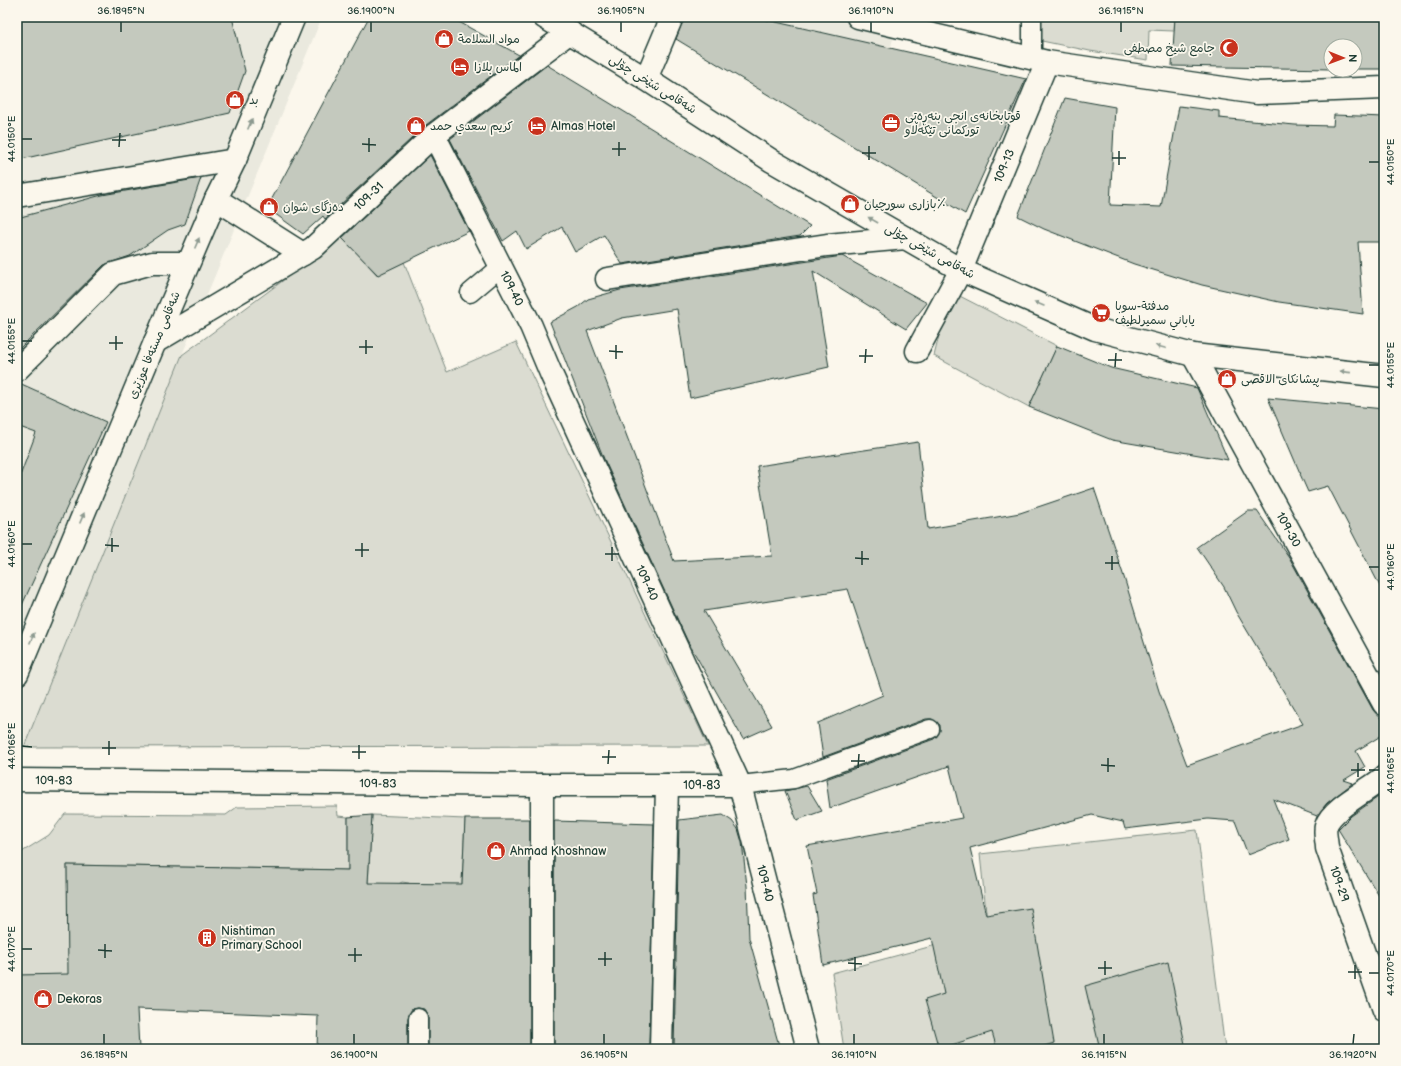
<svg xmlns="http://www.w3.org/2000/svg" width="1401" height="1066" font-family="'Balsamiq Sans','Playpen Sans Arabic',sans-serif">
<rect width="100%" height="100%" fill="#fbf7ec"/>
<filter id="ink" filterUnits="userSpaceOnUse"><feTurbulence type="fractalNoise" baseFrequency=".025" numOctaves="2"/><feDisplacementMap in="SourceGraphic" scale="8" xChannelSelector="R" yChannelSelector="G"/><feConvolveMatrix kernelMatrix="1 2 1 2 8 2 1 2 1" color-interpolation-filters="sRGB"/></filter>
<g filter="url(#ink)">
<g fill="#eae9de">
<path d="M17,17H322L182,355L24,747L17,772Z"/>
<path d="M736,17H898L887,64Z"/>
</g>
<g fill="#dbdcd1" stroke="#7d8c82">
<path d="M1037,17H1175L1174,31L1149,30L1148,60L1090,51L1037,40Z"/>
<path d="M342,237L377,275L404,262L447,372L516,342L708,746L24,747L182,355Z"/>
<path d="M950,291L1057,346L1029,407L934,356Z"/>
<path d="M337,806L338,816L348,817V870L67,865L69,987L17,975V855L49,835L65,814L226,815L237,807Z"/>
<path d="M372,815L465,819L462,884L474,892L410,886L409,883L402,882L367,901Z"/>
<path d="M1197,830L1225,1049H844L832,973L988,931L980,854Z"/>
</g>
<g fill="#c4c9be" stroke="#1f3d34">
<path d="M17,17H232L245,71L230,113L17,160Z"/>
<path d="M369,17H450L519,55L426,125L325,219L323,216L303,234L267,208Z"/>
<path d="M684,17H754L1026,79L965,214L676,39Z"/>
<path d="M1175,17H1384V69H1355V46H1331V69L1172,66Z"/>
<path d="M547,65L623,111L810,226L800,236L622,264L604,235L575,252L562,227L526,249L517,231L503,241L450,139Z"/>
<path d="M1065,98L1115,107L1110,205L1161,207L1179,106L1219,111V118L1295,125L1333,126L1334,115L1384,117V242H1358L1363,314L1279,302L1202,285L1134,264L1044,229L1018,216Z"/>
<path d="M430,155L469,231L378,275L342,238Z"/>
<path d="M201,178L185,224L168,230L130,256L104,265L17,351V218L102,195Z"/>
<path d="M842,256L927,303L906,329L813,271L829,367L690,398L677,309L622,318L587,331L674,561L772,556L757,466L918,442L928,529L1020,513L1094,488L1123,574L1159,691L1187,765L1303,724L1236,612L1224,587L1197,547L1248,511H1257L1289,557L1373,710L1384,722V734L1356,751L1365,767L1344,780L1353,783L1327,803L1317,816L1273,799L1289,839L1248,855L1235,821L1208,819L1125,829L1123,822L1092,815L970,848L986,915L1031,908L1054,1043L1035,1049H997L992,1032L939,1049L925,1000L944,994L932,938L823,965L813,895L817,894L807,846L962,818L949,766L830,808L826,779L934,739L940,731V725L932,719H926L823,757L818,723L883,695L848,589L704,611L772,726L743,739L687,640L604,459L550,322L578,307L588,299L620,290Z"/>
<path d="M1057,346L1111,368L1197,388L1228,460L1112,440L1029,407Z"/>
<path d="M17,382L106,422L17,616V484L36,433L17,426Z"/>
<path d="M1268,398L1384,409V594L1328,486L1308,492L1300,474L1301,473H1300Z"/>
<path d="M807,786L822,811L797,820L785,791Z"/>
<path d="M1381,795L1384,796V904L1338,829L1351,816Z"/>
<path d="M372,815L368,883L462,884L465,819H530V1049H428V1018L424,1009L418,1008L412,1009L408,1018V1049H317L318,1016L137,1009L139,1049H17V975L68,974L67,865L348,870V817Z"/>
<path d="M723,815L732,821L738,829L742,842L747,886L749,938L780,1049H674L679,820Z"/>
<path d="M554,821L654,824L649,1049H554Z"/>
<path d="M1168,962L1186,1049H1100L1085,986Z"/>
</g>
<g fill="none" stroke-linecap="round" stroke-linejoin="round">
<defs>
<g id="service">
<path d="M1032,58V17"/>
<path d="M470,293L502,266"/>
<path d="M740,785L794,779L930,729"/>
<path d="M418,1018V1049"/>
</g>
<g id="minor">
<path d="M858,17L1047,62L1257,93L1384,88"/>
<path d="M646,79L672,17"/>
<path id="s1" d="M434,135L531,326L552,376L740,785L808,1049"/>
<path d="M17,196L235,160"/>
<path d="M216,199L303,254"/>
<path d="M607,279L827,245L906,238"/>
<path id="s2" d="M155,342L313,248L434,135L570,32"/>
<path id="s3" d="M917,351L961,270L1047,62"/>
<path id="s4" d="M1193,355L1384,704"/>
<path d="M17,370L113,274L152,263H188"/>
<path id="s5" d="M1384,777C1371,789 1331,808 1326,826C1324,832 1327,842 1327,848L1384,1010"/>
<path id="s6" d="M17,780L542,785H740"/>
<path d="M542,785V1049"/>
<path d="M661,1049L667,785"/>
</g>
<path id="secondary" d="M17,674L155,342L216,199L235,160L294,17"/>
<path id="primary" d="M544,17L646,79L772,161L961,270L1095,329L1193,355L1384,376"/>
</defs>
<use href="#service" stroke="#1f3d34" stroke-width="21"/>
<use href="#minor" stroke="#1f3d34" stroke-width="25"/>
<use href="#secondary" stroke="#1f3d34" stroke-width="25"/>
<use href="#primary" stroke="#1f3d34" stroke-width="25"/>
<use href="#service" stroke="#fbf7ec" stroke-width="18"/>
<use href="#minor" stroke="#fbf7ec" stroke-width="22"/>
<use href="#secondary" stroke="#fbf7ec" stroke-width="22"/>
<use href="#primary" stroke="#fbf7ec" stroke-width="22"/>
</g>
<defs><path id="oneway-solid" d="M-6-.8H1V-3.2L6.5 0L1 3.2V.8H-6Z"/></defs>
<g fill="#8d9a90">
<use href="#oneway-solid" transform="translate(250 124) rotate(-67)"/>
<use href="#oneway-solid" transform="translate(873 220) rotate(-150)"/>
<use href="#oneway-solid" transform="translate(197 243) rotate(-67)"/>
<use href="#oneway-solid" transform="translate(1039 304) rotate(-157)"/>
<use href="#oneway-solid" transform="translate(1161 347) rotate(-165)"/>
<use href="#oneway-solid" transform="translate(1345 372) rotate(-174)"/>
<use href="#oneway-solid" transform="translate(82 518) rotate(-67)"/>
<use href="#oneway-solid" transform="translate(32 638) rotate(-67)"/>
</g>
</g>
<path fill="none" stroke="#1f3d34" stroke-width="1.5" d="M121,32V22M371,32V22M621,32V22M871,32V22M1121,32V22M22,139H32M112,140H126M362,144L376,145M119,147L120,133M612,149H626M369,152V138M862,153H876M619,156V142M1112,158H1126M869,160V146M1369,162H1379M1119,165V151M22,341H32M109,343H123M359,347H373M116,350V336M609,351L623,352M366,354V340M859,356H873M616,359V345M1108,360H1122M865,363L866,349M1369,365H1379M1115,367L1116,353M22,544H32M105,545L119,546M355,550H369M112,552V538M605,554H619M362,557V543M855,558L869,559M612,561V547M1105,563H1119M862,565V551M1369,567H1379M1112,570V556M22,746L32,747M102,748H116M352,752H366M109,755V741M602,757H616M359,759V745M851,761H865M608,764L609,750M1101,765L1115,766M858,768L859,754M1351,770H1365M1369,770H1379M1108,772V758M1358,777V763M22,949H32M98,950L112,951M348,955H362M105,958V944M598,959H612M355,962V948M848,963L862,964M605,966V952M1098,968H1112M855,971V957M1348,972H1362M1369,973H1379M1105,975V961M1355,979V965M104,1044V1034M354,1044V1034M604,1044V1034M854,1044V1034M1104,1044V1034M1353,1044L1354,1034"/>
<defs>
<symbol id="shop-disc" viewBox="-11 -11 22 22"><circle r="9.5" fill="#c8321e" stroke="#fbf7ec"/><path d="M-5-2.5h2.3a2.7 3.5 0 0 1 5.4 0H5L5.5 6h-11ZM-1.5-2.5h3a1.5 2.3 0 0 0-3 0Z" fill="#fff"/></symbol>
<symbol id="mosque-disc" viewBox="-11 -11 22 22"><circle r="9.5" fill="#c8321e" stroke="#fbf7ec"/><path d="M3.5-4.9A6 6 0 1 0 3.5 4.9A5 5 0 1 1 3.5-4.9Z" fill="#fff"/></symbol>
<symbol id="hotel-disc" viewBox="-11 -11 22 22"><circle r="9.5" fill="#c8321e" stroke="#fbf7ec"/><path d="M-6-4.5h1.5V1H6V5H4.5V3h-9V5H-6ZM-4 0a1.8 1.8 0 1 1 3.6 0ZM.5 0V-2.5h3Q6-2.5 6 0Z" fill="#fff"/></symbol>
<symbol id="office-disc" viewBox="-11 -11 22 22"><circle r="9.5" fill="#c8321e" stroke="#fbf7ec"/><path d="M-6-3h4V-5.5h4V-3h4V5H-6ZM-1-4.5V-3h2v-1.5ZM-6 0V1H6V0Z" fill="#fff"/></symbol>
<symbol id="supermarket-disc" viewBox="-11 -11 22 22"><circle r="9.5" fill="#c8321e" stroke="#fbf7ec"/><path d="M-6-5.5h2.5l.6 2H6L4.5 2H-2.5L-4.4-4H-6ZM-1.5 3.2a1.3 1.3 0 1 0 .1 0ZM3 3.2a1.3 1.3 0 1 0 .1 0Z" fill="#fff"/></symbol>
<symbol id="building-disc" viewBox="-11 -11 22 22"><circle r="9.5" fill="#c8321e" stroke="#fbf7ec"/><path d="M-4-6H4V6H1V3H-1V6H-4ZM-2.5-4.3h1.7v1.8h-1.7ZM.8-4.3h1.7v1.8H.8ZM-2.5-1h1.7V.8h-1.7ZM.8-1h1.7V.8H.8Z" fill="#fff"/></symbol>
</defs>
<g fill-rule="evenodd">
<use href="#shop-disc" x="433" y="28" width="22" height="22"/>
<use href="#mosque-disc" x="1218" y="37" width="22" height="22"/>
<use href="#hotel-disc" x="449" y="56" width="22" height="22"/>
<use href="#shop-disc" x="224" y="89" width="22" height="22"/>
<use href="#office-disc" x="880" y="112" width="22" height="22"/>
<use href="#shop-disc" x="405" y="115" width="22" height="22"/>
<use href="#hotel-disc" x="526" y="115" width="22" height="22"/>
<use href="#shop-disc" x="839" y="193" width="22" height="22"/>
<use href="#shop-disc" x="258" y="196" width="22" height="22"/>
<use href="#supermarket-disc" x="1090" y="302" width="22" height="22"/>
<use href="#shop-disc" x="1216" y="368" width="22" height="22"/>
<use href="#shop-disc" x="485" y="840" width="22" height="22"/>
<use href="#building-disc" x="196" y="927" width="22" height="22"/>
<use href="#shop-disc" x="32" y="988" width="22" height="22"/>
</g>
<g text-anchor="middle" stroke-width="3.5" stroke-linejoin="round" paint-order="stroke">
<g font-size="12" fill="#1f3d34" stroke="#fbf7ec" text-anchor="start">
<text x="458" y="43">مواد السلامة</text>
<text x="1215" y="52" text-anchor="end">جامع شيخ مصطفى</text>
<text x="474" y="71">الماس بلازا</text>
<text x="249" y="104">بد</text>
<text x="905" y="120">قوتابخانەی انجی بنەڕەتی<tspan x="905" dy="14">تورکمانی تێکەڵاو</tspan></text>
<text x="430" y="130">كريم سعدي حمد</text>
<text x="551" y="130">Almas Hotel</text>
<text x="864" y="208">بازاری سورچیان٪</text>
<text x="283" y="211">دەزگای شوان</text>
<text x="1115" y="310">مدفئة-سوبا<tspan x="1115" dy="14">ياباني سميرلطيف</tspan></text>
<text x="1241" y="383">پيشانكاى الاقصى</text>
<text x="510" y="855">Ahmad Khoshnaw</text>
<text x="221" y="935">Nishtiman<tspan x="221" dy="14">Primary School</tspan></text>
<text x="57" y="1003">Dekoras</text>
</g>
<g font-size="12" fill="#1f3d34" stroke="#fbf7ec">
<text transform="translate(653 84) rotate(32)" y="4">شەقامی شێخی چۆلی</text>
<text dy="4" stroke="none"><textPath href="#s3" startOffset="205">109-13</textPath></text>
<text dy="4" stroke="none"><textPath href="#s2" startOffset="260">109-31</textPath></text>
<text transform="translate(930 251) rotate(29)" y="4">شەقامی شێخی چۆلی</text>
<text dy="4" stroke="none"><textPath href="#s1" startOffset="172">109-40</textPath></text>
<text transform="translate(154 345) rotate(-67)" y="4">شەقامی مستەفا عوزێری</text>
<text dy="4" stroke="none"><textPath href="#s4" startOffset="199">109-30</textPath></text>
<text dy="4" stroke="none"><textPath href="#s1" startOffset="496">109-40</textPath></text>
<text dy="4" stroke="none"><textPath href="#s6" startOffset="37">109-83</textPath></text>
<text dy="4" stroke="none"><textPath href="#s6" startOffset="361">109-83</textPath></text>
<text dy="4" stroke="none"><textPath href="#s6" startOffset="685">109-83</textPath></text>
<text dy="4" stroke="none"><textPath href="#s1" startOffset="820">109-40</textPath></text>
<text dy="4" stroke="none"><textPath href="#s5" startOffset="137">109-29</textPath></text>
</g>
</g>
<rect width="1401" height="1066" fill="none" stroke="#fbf7ec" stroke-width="44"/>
<g transform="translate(1343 58) rotate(91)"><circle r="19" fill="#fbf7ec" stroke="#a3ada2"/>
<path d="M0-3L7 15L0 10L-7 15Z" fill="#c8321e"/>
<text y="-6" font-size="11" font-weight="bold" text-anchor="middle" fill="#1f3d34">N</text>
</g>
<rect x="22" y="22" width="1357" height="1022" fill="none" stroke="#1f3d34" stroke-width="1.5"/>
<g font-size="10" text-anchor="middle" fill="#1f3d34">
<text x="121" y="14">36.1895°N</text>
<text x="371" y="14">36.1900°N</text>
<text x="621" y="14">36.1905°N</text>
<text x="871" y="14">36.1910°N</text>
<text x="1121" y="14">36.1915°N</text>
<text transform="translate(11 139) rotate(-90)" y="4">44.0150°E</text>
<text transform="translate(1390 162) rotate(-90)" y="4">44.0150°E</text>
<text transform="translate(11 341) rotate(-90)" y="4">44.0155°E</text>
<text transform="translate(1390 365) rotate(-90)" y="4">44.0155°E</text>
<text transform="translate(11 544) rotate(-90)" y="4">44.0160°E</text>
<text transform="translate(1390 567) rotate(-90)" y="4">44.0160°E</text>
<text transform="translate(11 746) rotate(-90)" y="4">44.0165°E</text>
<text transform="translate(1390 770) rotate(-90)" y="4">44.0165°E</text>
<text transform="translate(11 949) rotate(-90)" y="4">44.0170°E</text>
<text transform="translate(1390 973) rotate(-90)" y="4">44.0170°E</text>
<text x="104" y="1058">36.1895°N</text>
<text x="354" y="1058">36.1900°N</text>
<text x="604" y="1058">36.1905°N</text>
<text x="854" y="1058">36.1910°N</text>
<text x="1104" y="1058">36.1915°N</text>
<text x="1353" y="1058">36.1920°N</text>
</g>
</svg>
